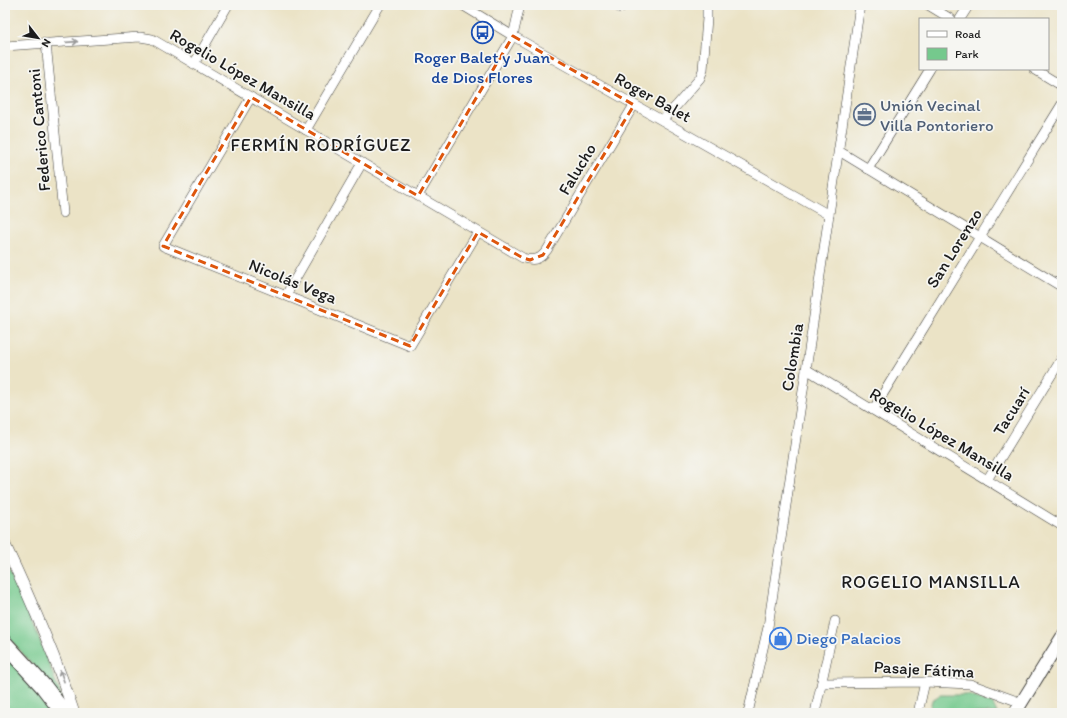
<svg xmlns="http://www.w3.org/2000/svg" width="1067" height="718" font-family="Itim,sans-serif">
<rect width="100%" height="100%" fill="#f6f6f2"/>
<filter id="ink" filterUnits="userSpaceOnUse"><feTurbulence type="fractalNoise" baseFrequency=".025" numOctaves="2"/><feDisplacementMap in="SourceGraphic" scale="8" xChannelSelector="R" yChannelSelector="G"/><feConvolveMatrix kernelMatrix="1 2 1 2 8 2 1 2 1" color-interpolation-filters="sRGB"/></filter>
<filter id="wash" filterUnits="userSpaceOnUse"><feTurbulence type="fractalNoise" baseFrequency=".012" numOctaves="4" result="noise"/><feDisplacementMap in="SourceGraphic" scale="16" xChannelSelector="R" yChannelSelector="G"/><feGaussianBlur stdDeviation="0.9" result="paint"/><feColorMatrix in="noise" values="0 0 0 0 0 0 0 0 0 0 0 0 0 0 0 0 0 1.4 0 .05"/><feComposite in="paint" operator="in"/></filter>
<g filter="url(#wash)">
<rect width="100%" height="100%" fill="#ebe3c6"/>
<g fill="#75c98d" stroke="#487254">
<path d="M5,563L37,633L64,703L39,672L5,634Z"/>
<path d="M5,650L59,713H5Z"/>
<path d="M940,695H968L993,704L997,713H929L932,700Z"/>
</g>
</g>
<g filter="url(#ink)">
<g fill="none" stroke-linecap="round" stroke-linejoin="round">
<defs>
<g id="minor">
<path d="M462,5L513,36L829,215"/>
<path d="M928,5L951,19"/>
<path d="M620,8V5"/>
<path d="M960,19L969,5"/>
<path d="M46,43L63,213"/>
<path d="M5,46L140,37L152,39L523,258C534,261 540,260 547,250L634,105"/>
<path d="M194,64L228,5"/>
<path d="M1034,69L1062,86"/>
<path d="M251,97L163,246L410,346L478,232"/>
<path d="M662,120L677,105L700,78L703,70L707,18V5"/>
<path d="M306,130L380,5"/>
<path d="M839,151L1062,287"/>
<path d="M868,169L930,69"/>
<path d="M418,196L513,36L520,5"/>
<path d="M286,295L362,163"/>
<path d="M806,369L1062,526"/>
<path d="M873,410L1062,104"/>
<path d="M987,480L1062,358"/>
<path d="M822,683L925,682L970,684L1022,703"/>
<path d="M748,713L768,627L860,5"/>
<path d="M815,713L835,621"/>
<path d="M918,713L925,682"/>
</g>
<path id="tertiary" d="M5,545C31,600 55,655 74,713"/>
<path id="secondary" d="M1015,713L1062,637"/>
<path id="motorway" d="M5,644L44,687L64,713"/>
</defs>
<use href="#minor" stroke="#3b3a36" stroke-width="10"/>
<use href="#tertiary" stroke="#3b3a36" stroke-width="12"/>
<use href="#secondary" stroke="#3b3a36" stroke-width="14"/>
<use href="#motorway" stroke="#3b3a36" stroke-width="18"/>
<use href="#minor" stroke="#fff" stroke-width="9"/>
<use href="#tertiary" stroke="#fff" stroke-width="11"/>
<use href="#secondary" stroke="#fff" stroke-width="12"/>
<use href="#motorway" stroke="#fff" stroke-width="16"/>
</g>
<defs><path id="oneway-shaft" d="M-6 0H5M1.5-3L5.5 0L1.5 3" fill="none" stroke-width="1.6" stroke-linecap="round" stroke-linejoin="round"/></defs>
<g stroke="#999">
<use href="#oneway-shaft" transform="translate(72 42) rotate(-4)"/>
<use href="#oneway-shaft" transform="translate(62 676) rotate(-110)"/>
</g>
</g>
<path fill="none" stroke="#de560d" stroke-width="3" stroke-dasharray="8 5" stroke-linejoin="round" d="M513,36L634,105L543,255L530,260L523,258L478,232L410,346L163,246L251,97L418,196Z"/>
<defs>
<symbol id="bus-ring" viewBox="-11 -11 22 22"><circle r="9.5" fill="#f6f6f2" stroke="#1a4fb4" stroke-width="1.5"/><path d="M-5-6H5V4H4V6H2V4H-2V6H-4V4H-5ZM-3.5-4V0h7V-4ZM-3.5 1.2v1.5H-2V1.2ZM2 1.2v1.5H3.5V1.2Z" fill="#1a4fb4"/></symbol>
<symbol id="office-ring" viewBox="-11 -11 22 22"><circle r="9.5" fill="#f6f6f2" stroke="#5c6f8a" stroke-width="1.5"/><path d="M-6-3h4V-5.5h4V-3h4V5H-6ZM-1-4.5V-3h2v-1.5ZM-6 0V1H6V0Z" fill="#5c6f8a"/></symbol>
<symbol id="shop-ring" viewBox="-11 -11 22 22"><circle r="9.5" fill="#f6f6f2" stroke="#3f7fe0" stroke-width="1.5"/><path d="M-5-2.5h2.3a2.7 3.5 0 0 1 5.4 0H5L5.5 6h-11ZM-1.5-2.5h3a1.5 2.3 0 0 0-3 0Z" fill="#3f7fe0"/></symbol>
</defs>
<g fill-rule="evenodd">
<use href="#bus-ring" x="470" y="20" width="25" height="25"/>
<use href="#office-ring" x="852" y="102" width="25" height="25"/>
<use href="#shop-ring" x="768" y="626" width="25" height="25"/>
</g>
<g text-anchor="middle" stroke-width="3.5" stroke-linejoin="round" paint-order="stroke">
<g font-size="17" fill="#164399" stroke="#f6f6f2">
<text x="482" y="63">Roger Balet y Juan<tspan x="482" dy="20">de Dios Flores</tspan></text>
</g>
<g font-size="17" fill="#1c1c1c" stroke="#f6f6f2">
<text transform="translate(243 74) rotate(30)" y="6">Rogelio López Mansilla</text>
<text transform="translate(653 97) rotate(29)" y="6">Roger Balet</text>
<text transform="translate(39 130) rotate(-95)" y="6">Federico Cantoni</text>
<text transform="translate(577 169) rotate(-59)" y="6">Falucho</text>
<text transform="translate(954 248) rotate(-58)" y="6">San Lorenzo</text>
<text transform="translate(293 281) rotate(22)" y="6">Nicolás Vega</text>
<text transform="translate(792 357) rotate(-81)" y="6">Colombia</text>
<text transform="translate(1011 411) rotate(-58)" y="6">Tacuarí</text>
<text transform="translate(942 434) rotate(31)" y="6">Rogelio López Mansilla</text>
<text transform="translate(924 669) rotate(3)" y="6">Pasaje Fátima</text>
</g>
<g font-size="17" fill="#4e5e75" stroke="#f6f6f2" text-anchor="start">
<text x="880" y="111">Unión Vecinal<tspan x="880" dy="20">Villa Pontoriero</tspan></text>
</g>
<g font-size="17" fill="#366cbe" stroke="#f6f6f2" text-anchor="start">
<text x="796" y="644">Diego Palacios</text>
</g>
<g font-size="18" letter-spacing="1" fill="#1c1c1c" stroke="#f6f6f2">
<text x="321" y="151">FERMÍN RODRÍGUEZ</text>
<text x="931" y="588">ROGELIO MANSILLA</text>
</g>
</g>
<rect width="1067" height="718" fill="none" stroke="#f6f6f2" stroke-width="20"/>
<rect x="919" y="18" width="130" height="52" fill="#f6f6f2" stroke="#9f9f9c"/>
<rect x="927" y="31" width="20" height="6" fill="#ffffff" stroke="#9f9f9c"/>
<text x="955" y="38" font-size="12" fill="#1c1c1c">Road</text>
<rect x="927" y="48" width="20" height="12" fill="#75c98d" stroke="#9f9f9c"/>
<text x="955" y="58" font-size="12" fill="#1c1c1c">Park</text>
<g transform="translate(38 38) rotate(121)" stroke="#f6f6f2" stroke-width="3" paint-order="stroke">
<path d="M0-3L7 15L0 10L-7 15Z" fill="#1c1c1c"/>
<text y="-6" font-size="11" font-weight="bold" text-anchor="middle" fill="#1c1c1c">N</text>
</g>
</svg>
